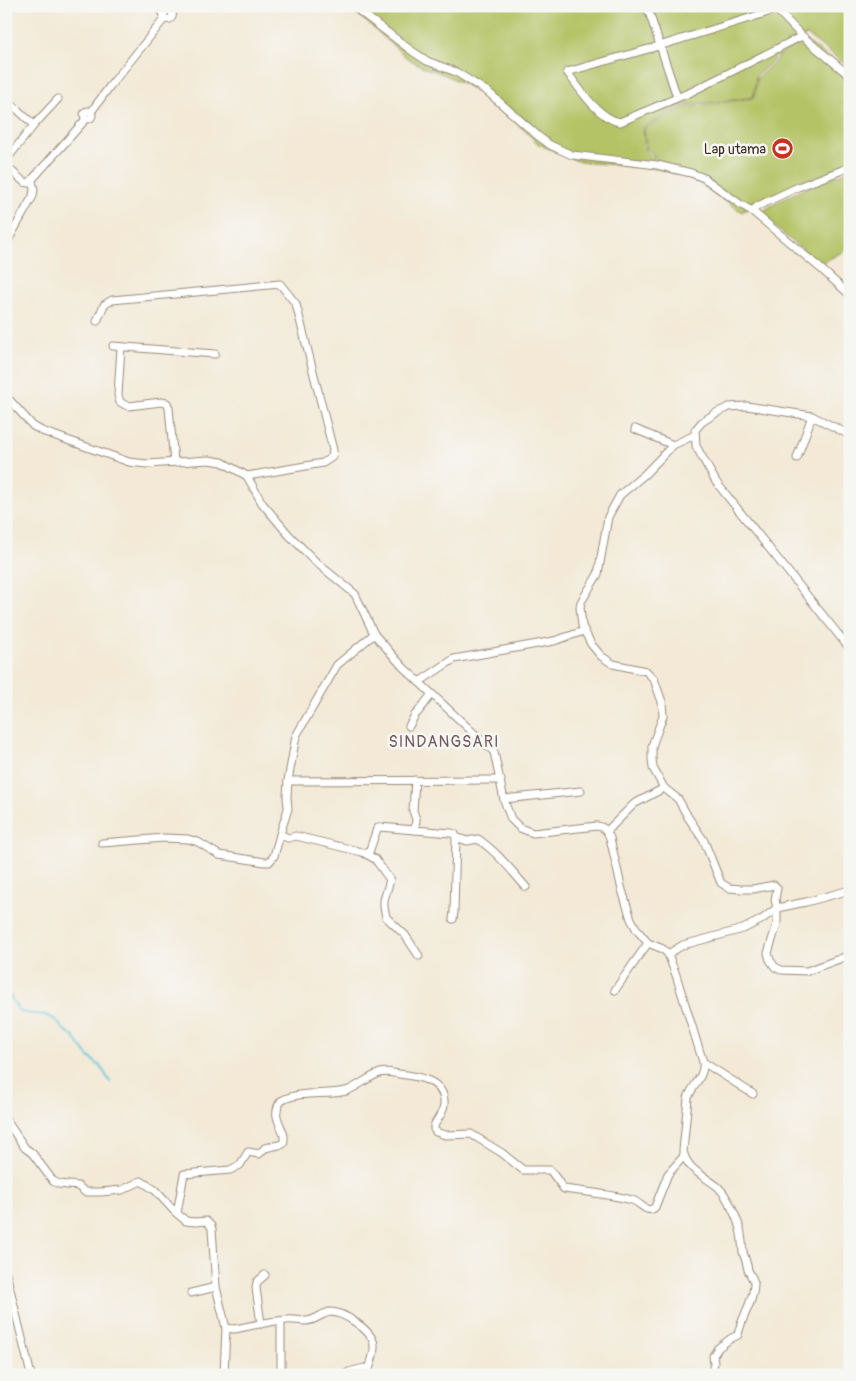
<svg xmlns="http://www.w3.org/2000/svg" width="856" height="1381" font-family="Pangolin,sans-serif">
<rect width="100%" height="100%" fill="#f6f6f2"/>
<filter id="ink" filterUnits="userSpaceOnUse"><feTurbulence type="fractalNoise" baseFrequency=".02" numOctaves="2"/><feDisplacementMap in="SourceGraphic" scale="10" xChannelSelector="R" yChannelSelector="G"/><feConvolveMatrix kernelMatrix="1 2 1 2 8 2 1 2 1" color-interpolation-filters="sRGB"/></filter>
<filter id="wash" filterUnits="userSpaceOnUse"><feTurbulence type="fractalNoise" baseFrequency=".0096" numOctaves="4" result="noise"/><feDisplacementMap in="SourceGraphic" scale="20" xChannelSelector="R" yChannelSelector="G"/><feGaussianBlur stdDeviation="1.12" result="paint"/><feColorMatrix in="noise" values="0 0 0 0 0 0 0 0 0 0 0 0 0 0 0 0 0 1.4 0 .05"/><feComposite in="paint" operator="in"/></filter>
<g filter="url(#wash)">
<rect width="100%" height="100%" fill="#f3e9d6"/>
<g fill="#b4c365" stroke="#787642">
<path d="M349,6H850V68L807,35L779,52L772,62L756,76L753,97L681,106L643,128L645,150L667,171L645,167L580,162L538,144L504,110L483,96L464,84L443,74L425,68L407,58Z"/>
<path d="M804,40L850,72V163L763,200L742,212L698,182L682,175L671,173L647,149L644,129L682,108L754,98L757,78L774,63L780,54Z"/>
<path d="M850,170V248L820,264L759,214C786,194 819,183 850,170Z"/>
</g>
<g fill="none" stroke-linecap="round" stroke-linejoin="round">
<path stroke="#5dc5da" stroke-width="2" d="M6,990L19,1011L25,1013L45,1015L56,1020L63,1029L73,1036L88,1056L101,1067L110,1082"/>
</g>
</g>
<g filter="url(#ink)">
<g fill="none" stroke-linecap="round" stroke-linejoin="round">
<defs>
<g id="minor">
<path d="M156,6L164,13"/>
<path d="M354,6L362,13L412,51L427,61L456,72L488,92L538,136L550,145L572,155L657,165L691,173L704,178L740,204L752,211L820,268L850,295"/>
<path d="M647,6L677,97"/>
<circle cx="168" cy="15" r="4.5"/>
<path d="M802,36L691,92L620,122C599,119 579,88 567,72L659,46L775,10L779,12L802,36L850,76"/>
<path d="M6,99L34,125"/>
<circle cx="88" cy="115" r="4"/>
<path d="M91,112L110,86L165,18"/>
<path d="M6,160L34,125L58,99"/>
<path d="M6,166L24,182L29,183L86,119"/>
<path d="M752,211L758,206L798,187L850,167"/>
<path d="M6,244L33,196L34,189L32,181"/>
<path d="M97,321L104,305L112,300L280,284L296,304L333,450L332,457L323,463L247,476"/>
<path d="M113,346L215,354"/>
<path d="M121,347L118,395L120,402L125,405L129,406L161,402L167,403L169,408L174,462"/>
<path d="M6,396L33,426L42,431L129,462L147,464L209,460L222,462L247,476L262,503L289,535L317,563L355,594L374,634L403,667L494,752L504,800L511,819L520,828L533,833L597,826C605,827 607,831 610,838L622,890L631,919L637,930L648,943L663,949L668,954L676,975L703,1062C705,1076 692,1086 688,1098L683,1151C687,1171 706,1176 719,1188C728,1197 737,1218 740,1229C742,1237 742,1244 743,1252C745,1258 747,1264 748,1270C750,1275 754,1279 754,1284C754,1302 741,1317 738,1335L730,1339L718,1348L713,1356L714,1363L711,1375"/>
<path d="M635,429L673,445"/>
<path d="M695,435L673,445L645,474L620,495L608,517L598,574L581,602L580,607L582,626L591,644L601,656L613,664L646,671L654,679L662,702L663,716L652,746V759L653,768L664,788L678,799L688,817L704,841L721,883L729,888L741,889H753L774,885L777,888L775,900L777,908V924L768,953L770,960L775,967L781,970L807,971L850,955"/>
<path d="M850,435L812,416L747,406L729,407L716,413L702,422L695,430L696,446L716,482L850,649"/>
<path d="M797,458L812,416"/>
<path d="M374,634L337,665L296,736L288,781L501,780"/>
<path d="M419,682L454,659L554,641L584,631"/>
<path d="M409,726L415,715L418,712L432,694"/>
<path d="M415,780L413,811L416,819L415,830L451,833L455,834L456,837L454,912L453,919"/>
<path d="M288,781L287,796L288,809L280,834L288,838L296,836L362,852L375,859L390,880L384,900V907L386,917L405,935L419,956"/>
<path d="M504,799L581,791"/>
<path d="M607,831L634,804L664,788"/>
<path d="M456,837L467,841L478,839C497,852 511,870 526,887"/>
<path d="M102,843L164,838L188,839L198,842L219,855L265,862H269L274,856L280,835"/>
<path d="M368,855L377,829L379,827L415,830"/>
<path d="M668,954L683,945L743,929L761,920L777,908L806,902L850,890"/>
<path d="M615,990L648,943"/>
<path d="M703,1062L753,1094"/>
<path d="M6,1120L25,1148L32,1153L53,1181L59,1184L78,1186L85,1192H101L122,1190L141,1181L155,1190L174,1211L186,1221L195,1222L206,1221L211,1226L212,1229L216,1287L226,1328L234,1329C251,1326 269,1321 287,1320C293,1319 299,1321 306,1321C315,1321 322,1313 330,1312C344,1312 373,1331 374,1345C375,1354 370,1366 367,1375"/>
<path d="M177,1213L184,1174L230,1170L240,1165L248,1152L259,1154L265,1148L283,1144C289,1129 268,1119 281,1101C300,1090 325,1096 346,1091C358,1087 368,1077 380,1073C386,1071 393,1073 399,1074C417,1076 446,1080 444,1105C444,1112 437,1119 434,1126V1129L436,1132L445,1135L471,1134L502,1153L523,1170H550L564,1189C587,1192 610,1194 632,1200C640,1202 647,1215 655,1207L668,1174L684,1156"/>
<path d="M6,1273L31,1375"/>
<path d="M191,1293L216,1287"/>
<path d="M281,1321V1375"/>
<path d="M261,1324L256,1288L257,1282L265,1275"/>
<path d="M224,1375L226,1328"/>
<path d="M344,1375L349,1372L364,1368L365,1369L366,1375"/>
</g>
</defs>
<use href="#minor" stroke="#978a7a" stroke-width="9"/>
<use href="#minor" stroke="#fff" stroke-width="7"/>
</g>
</g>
<defs>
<symbol id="stadium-disc" viewBox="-11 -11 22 22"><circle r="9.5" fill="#c8321e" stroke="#f6f6f2"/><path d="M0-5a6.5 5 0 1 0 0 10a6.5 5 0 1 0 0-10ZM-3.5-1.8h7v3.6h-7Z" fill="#fff"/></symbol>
</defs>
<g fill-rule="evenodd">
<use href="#stadium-disc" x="770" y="136" width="25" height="25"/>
</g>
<g text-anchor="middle" stroke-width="5" stroke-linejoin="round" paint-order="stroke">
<g font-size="14" fill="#3b2a1e" stroke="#f6f6f2" text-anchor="end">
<text x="766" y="154">Lap utama</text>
</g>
<g font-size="16" letter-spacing="1" fill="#705961" stroke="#f6f6f2">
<text x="444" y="747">SINDANGSARI</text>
</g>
</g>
<rect width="856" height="1381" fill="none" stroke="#f6f6f2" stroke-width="25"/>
</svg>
